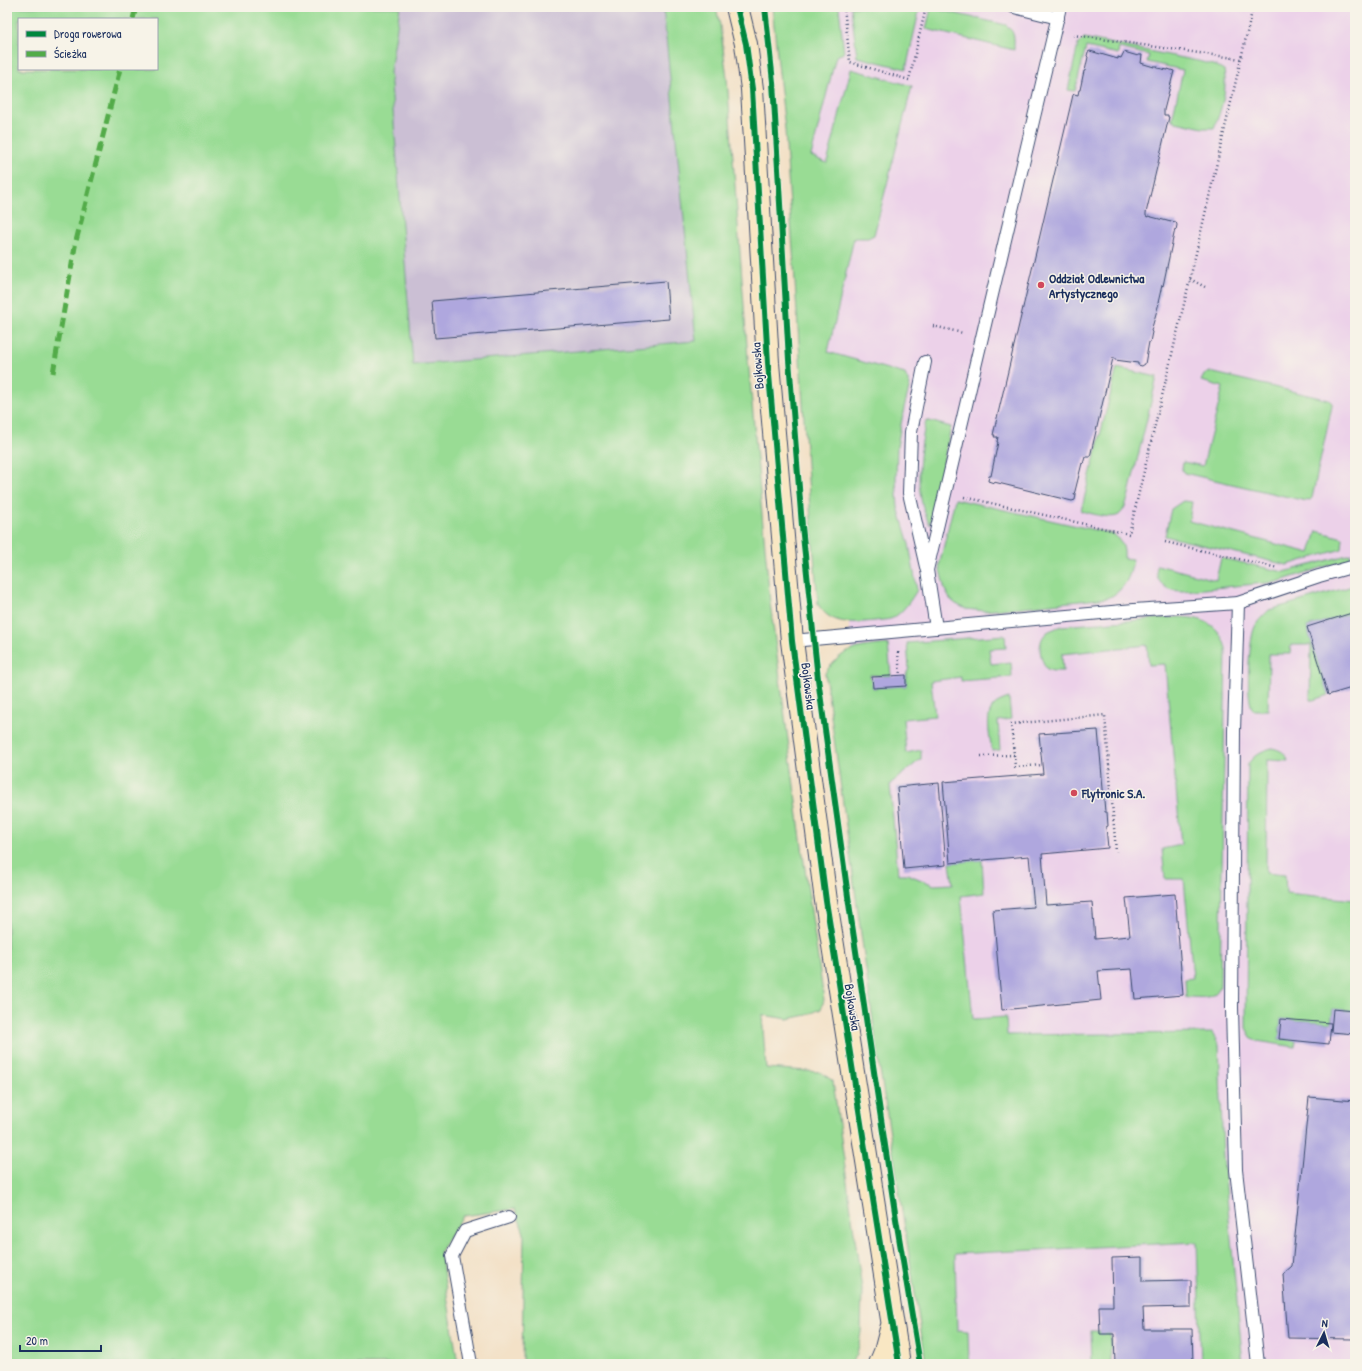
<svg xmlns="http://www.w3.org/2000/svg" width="1362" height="1371" font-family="'Patrick Hand',sans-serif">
<rect width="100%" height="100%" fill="#f7f3e8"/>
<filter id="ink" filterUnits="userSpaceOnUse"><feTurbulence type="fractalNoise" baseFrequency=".025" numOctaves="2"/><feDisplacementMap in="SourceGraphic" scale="8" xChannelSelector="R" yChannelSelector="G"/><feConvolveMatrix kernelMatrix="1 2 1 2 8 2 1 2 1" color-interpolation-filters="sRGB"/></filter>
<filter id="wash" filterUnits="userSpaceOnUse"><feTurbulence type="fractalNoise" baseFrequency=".012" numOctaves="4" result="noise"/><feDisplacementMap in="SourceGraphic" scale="16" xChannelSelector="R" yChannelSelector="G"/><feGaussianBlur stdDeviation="0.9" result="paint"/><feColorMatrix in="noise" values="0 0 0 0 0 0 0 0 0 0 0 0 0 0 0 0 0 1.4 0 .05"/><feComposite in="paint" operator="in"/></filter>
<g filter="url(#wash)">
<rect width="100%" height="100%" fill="#f3e1c7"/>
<path fill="#ecd1e9" d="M790,7H1355V1364H930L857,703L818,325Z"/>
<path fill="#cbbfd4" d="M400,7H664L696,341L413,365L390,72Z"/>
<g fill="#99dc94" stroke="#5a8679" fill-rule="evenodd">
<path d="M7,7H400L390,72L413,365L696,341L663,7H716L720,25L727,78L748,359L770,602L804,862L824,1000L821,1009L807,1015L788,1019L762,1015L766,1068L820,1072L833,1081L862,1289L861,1332L857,1355L850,1364H522L524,1233L515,1209L463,1216L440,1251L458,1364H7ZM19,19H157V69H19Z"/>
<path d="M772,7H839L844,53L836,56L811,156L827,163L851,69L912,86L874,235L868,238H854L828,352L905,374L910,385L904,408L897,447L896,480L898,507L909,544L917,590C911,600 904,611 893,618C889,620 881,620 875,621C853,623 830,626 818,604L809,495L785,130Z"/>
<path d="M851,7H920L906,69L857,57Z"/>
<path d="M931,8L1006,25C1016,33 1014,38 1014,50L926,29Z"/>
<path d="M1084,38L1198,61L1217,66L1224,70C1228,89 1221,111 1214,128H1203L1176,122L1172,120L1183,70L1147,62L1149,55L1119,48L1118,54L1086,47L1075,91L1068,90L1078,44Z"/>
<path d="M1117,368L1157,377L1128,498C1126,504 1124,511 1119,515C1111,520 1090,513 1081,511Z"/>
<path d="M1210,372L1329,400L1332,403V406L1312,498L1310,500L1306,501L1184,473L1182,470L1183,462L1203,466L1223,387L1201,381L1204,375Z"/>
<path d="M926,420L951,427L930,525C913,493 919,454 926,420Z"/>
<path d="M955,499L1113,534C1122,540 1125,548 1124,558L1133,559C1131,576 1124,591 1108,598L985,611L966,609L956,604L950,599L945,590L939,566Z"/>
<path d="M1183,501L1192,502L1189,521L1310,553L1317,531L1343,538L1342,549L1287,565L1165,536L1171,509Z"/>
<path d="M1351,554L1349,559L1277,582L1183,591C1166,591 1154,583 1157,565L1216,580L1221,558L1284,572Z"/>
<path d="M1353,586L1355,593V612L1307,627L1328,695L1313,700H1310L1311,645H1291L1290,654H1269L1268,710H1253C1245,698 1249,643 1254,629C1257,621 1263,616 1269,610Z"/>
<path d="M1177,617C1201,617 1220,623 1226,649L1220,986C1214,1001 1200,997 1186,997L1185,979L1193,978L1184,879H1165L1162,849L1181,845L1165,664L1149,665L1147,645L1062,654L1063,671H1053L1047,669C1039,658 1036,639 1049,631C1053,629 1057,628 1061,626Z"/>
<path d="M1005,635L1006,648L989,649L991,664L1011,662L1012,677L961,681V677L931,681L935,716L903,719L906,753L921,750V759L890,784L898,874H907L934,885L953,884L950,863L982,860L984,893L961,896L973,1019L1006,1017L1007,1035L1212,1033L1219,1045L1223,1155L1243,1364H1201L1197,1242L955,1254L957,1330L968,1331L969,1364H926L878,1057L825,673C843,647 859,647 888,644L891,676L870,675L873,688L906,686V675L909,668L907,643Z"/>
<path d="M1009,698L1011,719L998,721L1000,750L992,751C990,737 983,712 997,703C1001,701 1005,699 1009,698Z"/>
<path d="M1272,748C1280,750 1286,752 1288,761L1267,760L1266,873L1285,875L1286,893L1355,900V1011L1333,1009L1331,1023L1281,1019L1279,1039L1296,1040L1295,1047L1257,1041L1251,1037L1246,1028L1248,764C1255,754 1261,751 1272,748Z"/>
<path d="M1091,1331H1100V1334H1110L1111,1364H1092Z"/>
</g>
<g id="blocks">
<g fill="#afa7de">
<path d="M1090,51L1118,59V57L1121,58L1124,52L1138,56V55H1142L1141,63L1144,64L1154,67V66H1158L1157,68L1168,70V69L1174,71L1164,110V115H1168V117H1169L1146,213V216L1148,217V216L1171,222V221L1176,222L1177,225L1176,230L1175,229L1163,286L1162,285L1158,303H1159L1151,331L1152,332L1150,342H1149L1145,364L1142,366L1138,365V363L1115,360V358H1113L1090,457H1085L1083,464L1082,463L1075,491L1074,494H1076L1075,500L1072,501L994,482V483L988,481L989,476H991L998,442H997L998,437H994L995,435H993L1073,95L1074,94L1078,95L1079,90H1080L1084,71H1085L1088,57L1087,56L1088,52Z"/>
<path d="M666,281L669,319L435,338L432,301Z"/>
<path d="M1355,612V687L1328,695L1307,627Z"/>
<path d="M906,675V686L873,688L872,677Z"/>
<path d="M1098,730L1105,812H1107L1108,826L1106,827L1108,848L1042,854L1046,905L1092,902L1095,939L1130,936L1126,898L1175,894L1183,995L1135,999L1132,969L1098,971L1101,1000L1002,1010L993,910L1034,907L1029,856L950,863L943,782L1043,774L1039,734Z"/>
<path d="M939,783L946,865L904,869L897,787Z"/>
<path d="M1333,1009L1355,1011V1034L1331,1032Z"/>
<path d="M1281,1019L1331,1023L1329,1044L1279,1039Z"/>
<path d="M1309,1097L1355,1101V1327L1353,1339L1288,1338L1283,1274L1292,1266Z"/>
<path d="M1142,1257V1281L1191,1280V1307L1143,1308L1144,1329H1192L1193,1364H1115L1114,1334H1100L1099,1306H1113L1112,1258Z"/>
</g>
</g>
</g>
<g filter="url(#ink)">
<use href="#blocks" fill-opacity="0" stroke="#3b4a6e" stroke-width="1"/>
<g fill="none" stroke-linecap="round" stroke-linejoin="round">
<defs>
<g id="lane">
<path d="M1014,7L1058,18"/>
<path d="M925,362L911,432L909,493L926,567"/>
<path d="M1238,603L1234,731L1232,1008L1236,1170L1258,1364"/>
<path d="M936,628L927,570L1060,7"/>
<path d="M792,641L1134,610L1238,603L1319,576L1355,566"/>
<path d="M471,1364L452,1256L465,1231L509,1217"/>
</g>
<g id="secondary">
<path d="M737,7L746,44L752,89L768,363L792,641L826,901L899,1364"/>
<path d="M880,1364L885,1352L891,1329"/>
</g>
</defs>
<use href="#lane" stroke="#3b4a6e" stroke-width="14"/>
<use href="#secondary" stroke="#3b4a6e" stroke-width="24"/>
<g stroke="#3b4a6e" stroke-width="2.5" stroke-dasharray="1 3" stroke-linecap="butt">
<path d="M844,7L850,62L909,80L926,7"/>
<path d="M1073,35L1241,59"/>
<path d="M1190,279L1207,288"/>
<path d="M933,326L963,333"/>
<path d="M964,497L1129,534L1190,279L1253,7"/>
<path d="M1165,542L1278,568"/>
<path d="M898,652L900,675"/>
<path d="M1014,755L1015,767L1042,765"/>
<path d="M981,756L1014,755L1011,724L1105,715L1116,852"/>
</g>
<use href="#lane" stroke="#fff" stroke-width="12"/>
<use href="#secondary" stroke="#f9e7c3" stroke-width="22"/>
<g stroke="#52ab49" stroke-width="5" stroke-dasharray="10 5" stroke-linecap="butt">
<path d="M133,19L136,7"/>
<path d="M53,373L76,241L120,69"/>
</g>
<defs>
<g id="cycleway">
<path d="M737,7L746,44L752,89L768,363L792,641L826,901L899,1364"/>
<path d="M765,7L773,82L789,360L802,526L818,679L851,918L896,1219L920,1364"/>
</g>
</defs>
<use href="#cycleway" stroke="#f7f3e8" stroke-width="8"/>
<use href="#cycleway" stroke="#00873e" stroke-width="6"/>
</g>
</g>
<g fill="#d1495b" stroke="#f7f3e8" stroke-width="1.5">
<circle cx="1041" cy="285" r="4"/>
<circle cx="1074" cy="793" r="4"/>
</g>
<g text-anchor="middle" stroke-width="3" stroke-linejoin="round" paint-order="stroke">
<g font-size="13" font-weight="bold" fill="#1b2f5e" stroke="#f7f3e8" text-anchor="start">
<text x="1049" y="283">Oddział Odlewnictwa<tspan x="1049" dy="15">Artystycznego</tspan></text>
<text x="1082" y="798">Flytronic S.A.</text>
</g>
<g font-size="13" fill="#1b2f5e" stroke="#f7f3e8">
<text transform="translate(757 366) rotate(-94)" y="5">Bojkowska</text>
<text transform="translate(809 686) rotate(83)" y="5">Bojkowska</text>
<text transform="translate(853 1007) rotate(81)" y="5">Bojkowska</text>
</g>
</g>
<rect width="1362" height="1371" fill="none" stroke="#f7f3e8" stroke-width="24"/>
<rect x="18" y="18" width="140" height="52" fill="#f7f3e8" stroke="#9fa5b1"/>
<rect x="26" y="31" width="20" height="6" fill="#00873e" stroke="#9fa5b1"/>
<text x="54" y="38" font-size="12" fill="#1b2f5e">Droga rowerowa</text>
<rect x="26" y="51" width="20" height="6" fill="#52ab49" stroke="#9fa5b1"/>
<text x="54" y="58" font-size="12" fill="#1b2f5e">Ścieżka</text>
<g transform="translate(1324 1333) rotate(5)" stroke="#f7f3e8" stroke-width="3" paint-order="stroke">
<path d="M0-3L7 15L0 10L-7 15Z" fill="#1b2f5e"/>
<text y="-6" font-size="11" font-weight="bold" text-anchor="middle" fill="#1b2f5e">N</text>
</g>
<path d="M20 1345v6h81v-6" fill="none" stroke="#1b2f5e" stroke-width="2"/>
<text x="26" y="1345" font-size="12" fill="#1b2f5e" stroke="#f7f3e8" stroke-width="3" paint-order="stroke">20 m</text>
</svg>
